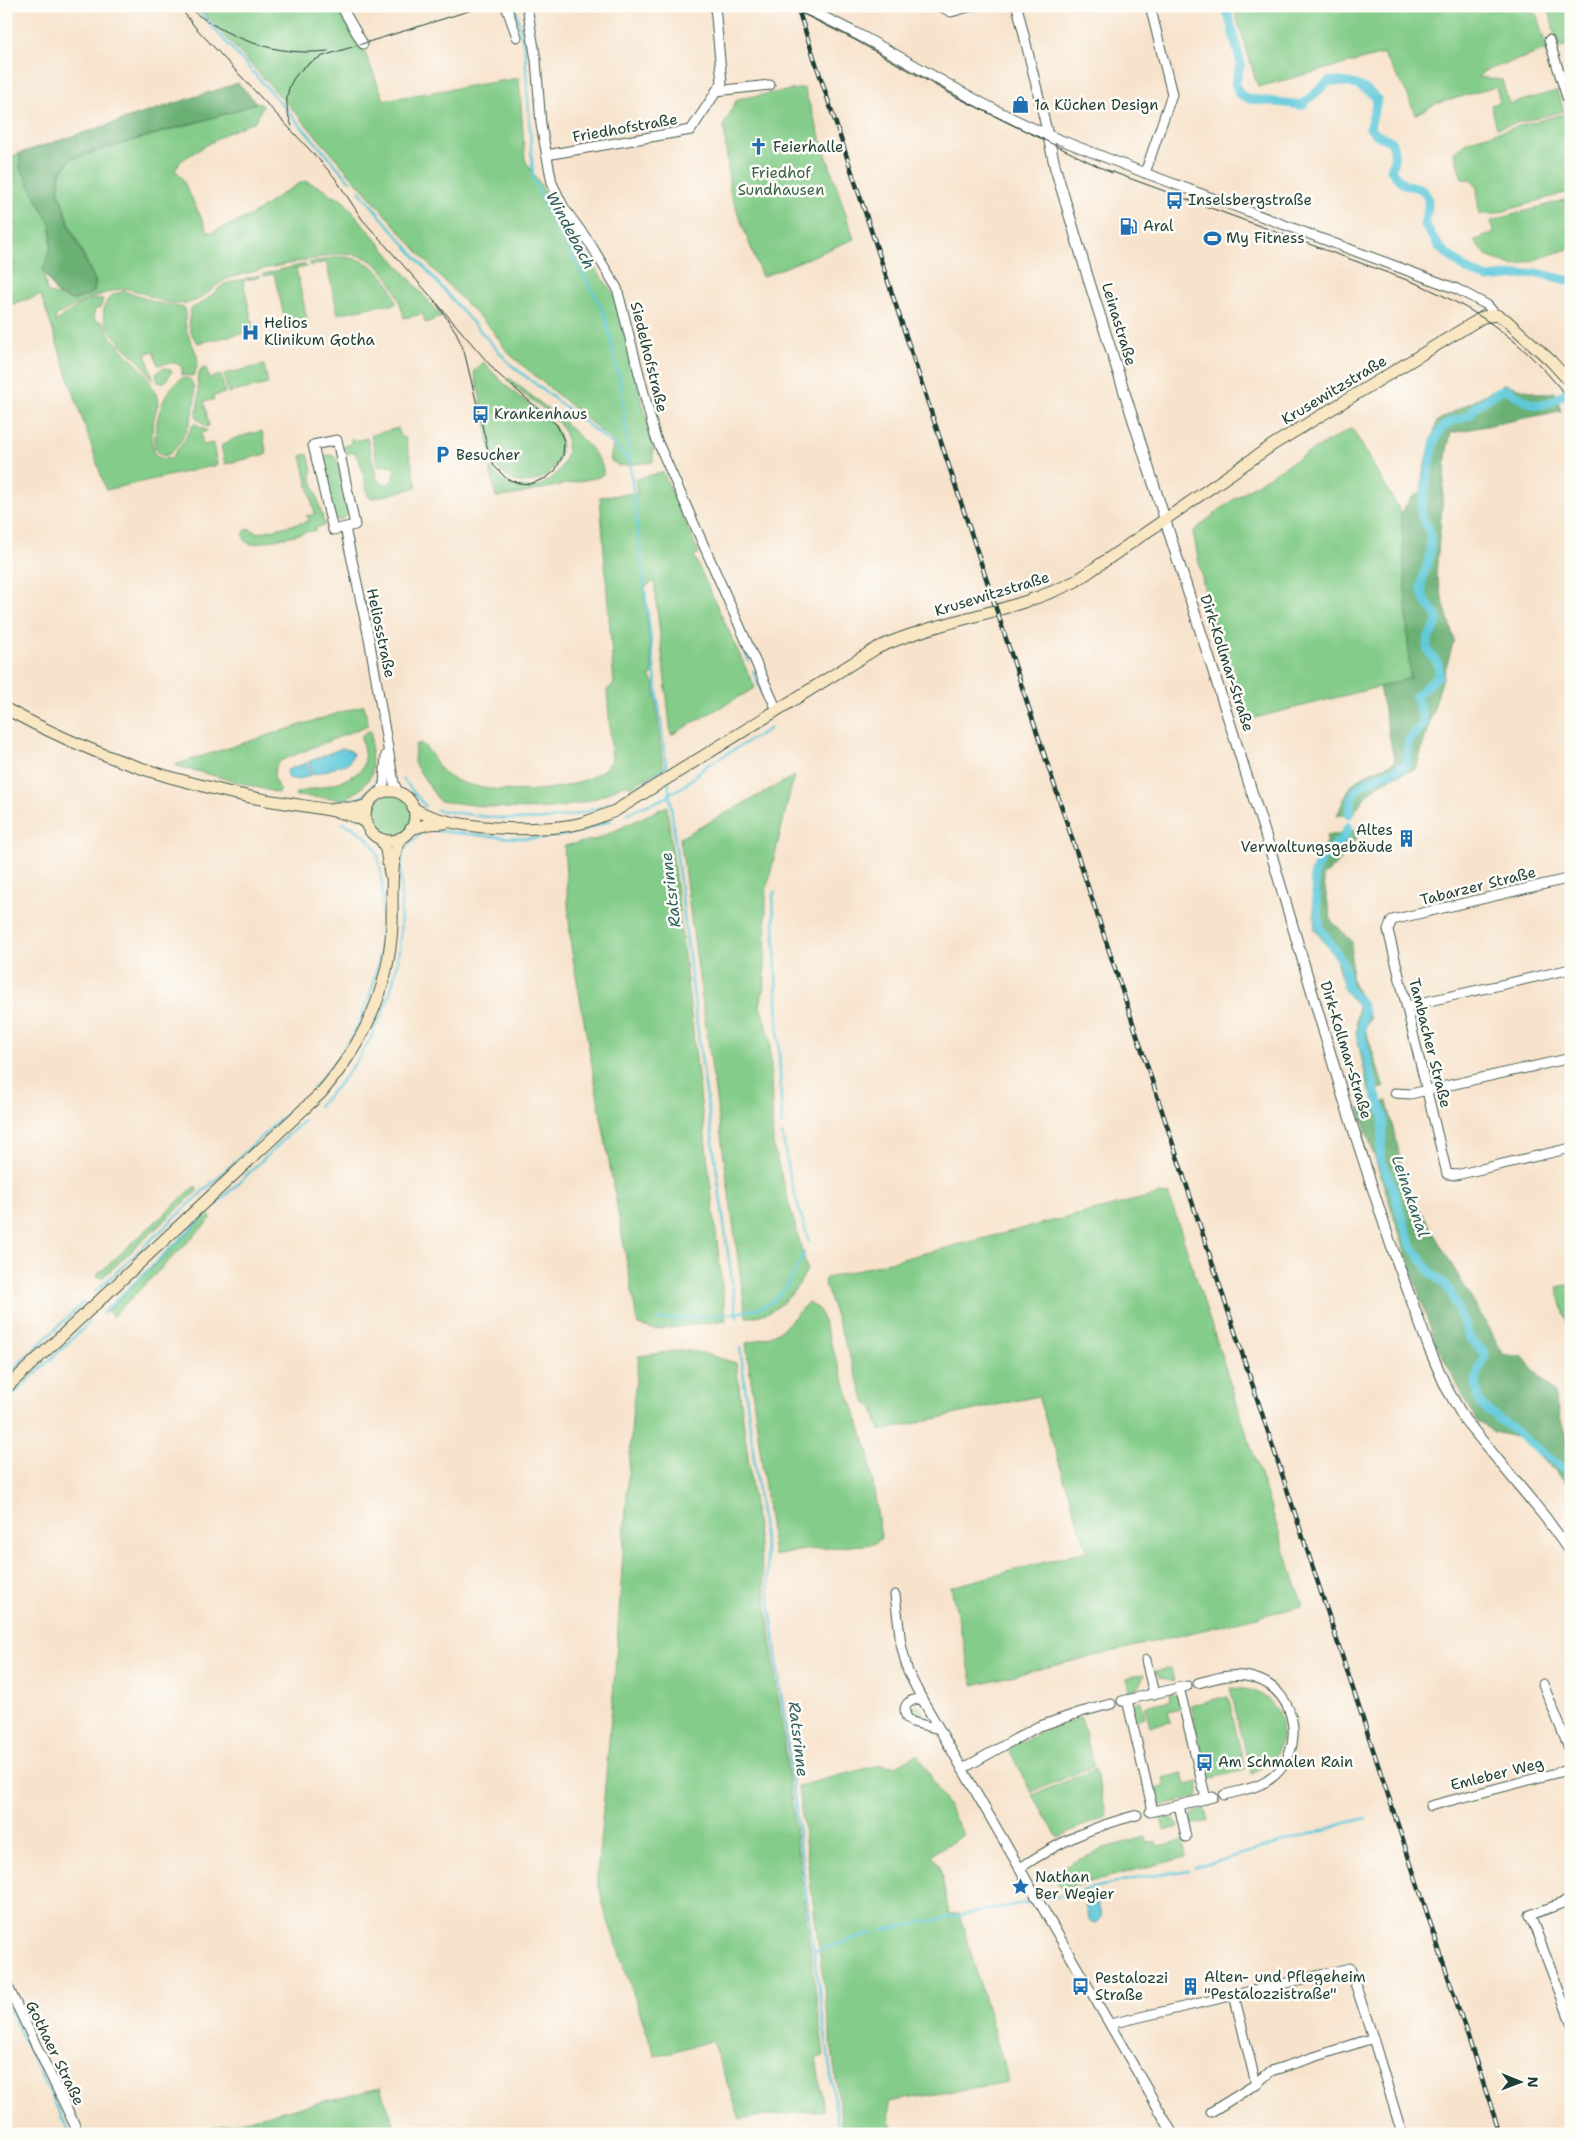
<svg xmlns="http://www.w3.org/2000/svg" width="1577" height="2140" font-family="'Shantell Sans',sans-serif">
<rect width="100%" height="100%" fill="#fdfcf7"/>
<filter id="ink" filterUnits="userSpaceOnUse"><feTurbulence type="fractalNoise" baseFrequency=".02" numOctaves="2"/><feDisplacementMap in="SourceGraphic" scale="10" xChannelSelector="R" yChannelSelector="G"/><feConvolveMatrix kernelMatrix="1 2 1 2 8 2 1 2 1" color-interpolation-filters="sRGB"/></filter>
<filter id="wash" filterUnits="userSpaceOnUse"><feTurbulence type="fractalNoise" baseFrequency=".0096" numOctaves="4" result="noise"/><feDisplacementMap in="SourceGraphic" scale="20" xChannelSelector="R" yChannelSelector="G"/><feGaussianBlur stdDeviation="1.12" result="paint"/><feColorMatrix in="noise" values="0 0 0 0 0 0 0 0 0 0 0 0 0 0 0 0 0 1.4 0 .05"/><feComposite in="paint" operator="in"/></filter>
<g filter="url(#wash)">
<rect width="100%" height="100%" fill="#f7e3cc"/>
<g fill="#83cc89" stroke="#51845e">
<path d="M197,6H338L364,50L384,100L519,78L525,160L582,250L616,297L653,444V462L619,466L610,460L614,442L508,353L493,331L442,279L302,120Z"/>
<path d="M1233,6H1534L1547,50L1484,71L1479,77L1502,80L1509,104L1557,91L1564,111L1497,128L1491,105L1500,102L1496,87L1435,104L1415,115L1407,93L1383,54L1258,87Z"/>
<path d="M1548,6H1571V46L1558,48Z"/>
<path d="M804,88L854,239L762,277L730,192L724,125L737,99Z"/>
<path d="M258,102L263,106L255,121L227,133L187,157L181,161L175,169L182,178L207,230L211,233C220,228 229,225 239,221C263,211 282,190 305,181L325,189L331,196L341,198L442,317L425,323L423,314L404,318C395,280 377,247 331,255C298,262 263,268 230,278C215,283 207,298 192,302C167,309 151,294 129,289C115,286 68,307 56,316L55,322C67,313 88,296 103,299L101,307L96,309C93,313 93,316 96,321L103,322L111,337L145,373L159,400C154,415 148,441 156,456L162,459L171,458L183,443L194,423L207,431L201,433L203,445L213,443L217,465L106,490L41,295L6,306V160L20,153V167L51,226V246L43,270L47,292L74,301L94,293L96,282L70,225L59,191L60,175L71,159L236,111Z"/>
<path d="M1566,113L1571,127V191L1494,214H1479L1477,188L1471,179H1462L1454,152L1466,142L1480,137Z"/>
<path d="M1571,198V248L1515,266L1488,257L1474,241L1494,232L1491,221Z"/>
<path d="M337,257C367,256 390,274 396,304L387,306L386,304L338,314L326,262L310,266L309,263Z"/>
<path d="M305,264L306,267L296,269L308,323L287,328L274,274L264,276L263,274Z"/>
<path d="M260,275V277L243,281L254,331L198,343C188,332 188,322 191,309L206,300L224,284Z"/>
<path d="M124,291L158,303L185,308C187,314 184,321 186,327C189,345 205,355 193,376L182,375C184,359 168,363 158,365L153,351L146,354L154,382C149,374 144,366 137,359C122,344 88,318 112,295Z"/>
<path d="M484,362C494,374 504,384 516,394C529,404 545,414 555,427C580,463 526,504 499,469C489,456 488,434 485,418L493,416L491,405L482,407L474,371Z"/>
<path d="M264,365L268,384L228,393L224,374Z"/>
<path d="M162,368H166L172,371L165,382H158L156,374Z"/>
<path d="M206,368L209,378L221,375L225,393L213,396L214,400L204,401L209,426L206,427L196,417L199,396L197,379L201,369Z"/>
<path d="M182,378H188C207,389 183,457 162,456L155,448C154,424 161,392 182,378Z"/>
<path d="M509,378C528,394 608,451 603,474L599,477L510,496L496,497L490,468C498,476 506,485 518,487C552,494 581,454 560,425C549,409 522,396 507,380Z"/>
<path d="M398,428L401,438L405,437L417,487L388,495L371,498L368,496L362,468L355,453L352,452L346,455L344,446L351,444V439L358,440L367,438L377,479L381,483L388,484L393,480L395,470L390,465L380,466L377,463L371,435Z"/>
<path d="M1352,428L1401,513L1410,679L1243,721L1207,603L1193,532C1241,489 1296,460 1352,428Z"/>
<path d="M262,431L267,454L225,464L221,446C231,438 249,434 262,431Z"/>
<path d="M308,454L312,471L311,476L325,525L316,528V530L256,544H250L245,541L243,534L246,530L250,529L258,533L309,521V519L306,516L315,514L301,456Z"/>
<path d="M328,455L334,456L337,460L348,514L343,519L337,520L333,516L320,463L323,457Z"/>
<path d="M663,472L699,553L694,556L755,688L671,735L654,581L644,588L653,675L649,676L654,683L663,768L632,786L623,785C566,820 503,808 439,801L414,763L415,745L420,743C435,752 436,769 446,775C480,798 590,798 612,759L607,690L614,684L600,497L637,493L635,479Z"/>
<path d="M364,705L368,725L280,761C271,770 273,782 281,790L278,793L174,765Z"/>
<path d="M371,731L372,774L362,788L345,799L295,796L296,793C312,789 360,781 364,764C366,756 362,744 361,736L366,732Z"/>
<path d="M794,776L766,892L765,980L760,1006L770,1038L773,1145L807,1269C796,1294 775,1317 746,1317L680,838Z"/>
<circle cx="390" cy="816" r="22"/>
<path d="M667,806L726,1320L656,1330L638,1325L571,947L564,846L597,839Z"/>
<path d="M195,1186L198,1190L101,1279L97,1275Z"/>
<path d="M1160,1194L1169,1195L1303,1606L973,1685L951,1587L1087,1551L1038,1396L880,1431L872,1406L866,1404L824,1282L826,1278Z"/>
<path d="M208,1214L212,1218L112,1317L108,1310Z"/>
<path d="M1571,1284V1339L1557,1287Z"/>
<path d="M808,1302L819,1309L868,1450L881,1538L874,1544L804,1550L774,1556L746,1343C785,1334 782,1329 808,1302Z"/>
<path d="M682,1350L702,1353L736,1363L824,2057H816L824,2110L740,2119L712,2041L655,2056L605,1912L597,1877L615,1672L633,1405L639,1356Z"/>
<path d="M1171,1668L1174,1682L1160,1678L1155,1671Z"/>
<path d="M1144,1674L1140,1686L1129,1692L1126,1678Z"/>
<path d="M1230,1688C1240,1689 1251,1688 1260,1694C1283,1706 1288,1737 1273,1758C1267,1765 1259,1769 1251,1773Z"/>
<path d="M1169,1693L1178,1697L1181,1708L1168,1711L1171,1722L1150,1726L1145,1706L1170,1700Z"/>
<path d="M1228,1696L1245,1770L1208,1779L1191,1705Z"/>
<path d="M1141,1701L1145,1717L1135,1720L1133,1706L1136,1702Z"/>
<path d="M913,1705L919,1706L924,1714L923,1717L911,1715L910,1710Z"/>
<path d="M1081,1717L1094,1766L1031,1792L1008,1748L1044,1731Z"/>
<path d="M918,1754L964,1835L932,1854L940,1867L949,1914L959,1913L1009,2082L888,2102L892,2134H843L798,1786L880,1765L896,1766Z"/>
<path d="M1095,1769L1107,1816L1073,1830L1058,1838L1033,1795Z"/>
<path d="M1183,1773L1186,1785L1199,1782V1794L1197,1797L1159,1806L1156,1804L1152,1790L1165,1787L1163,1778Z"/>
<path d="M1204,1806L1208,1821L1191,1825L1193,1814Z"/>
<path d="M1160,1816L1175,1820L1179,1827L1163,1831Z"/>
<path d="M1145,1837L1146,1843L1157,1841L1158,1846L1183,1841L1186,1857L1062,1889L1052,1874L1081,1858L1082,1859L1104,1848Z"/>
<path d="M380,2088L398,2134H186Z"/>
</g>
<g fill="#6ab075" stroke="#447654">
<path d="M238,83L256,102L235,111L71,158L59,175L58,191L69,225L95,282L93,292L74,300L57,294L43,270L51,246V226L20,167V153Z"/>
<path d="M1504,384L1541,394L1555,392L1561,411L1451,433L1447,449L1436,575L1454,640L1416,769C1386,779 1371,784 1354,813L1337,816C1353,773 1358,779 1395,762L1379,687L1410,678L1401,513L1410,499L1421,491L1423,472L1437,421Z"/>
<path d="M1362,828L1347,854L1323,877L1331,920L1352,941L1351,977L1370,1018L1365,1028L1384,1088L1369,1091L1356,1033L1358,1006L1345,991L1335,956L1315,930L1311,871L1327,841L1326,836Z"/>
<path d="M1387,1101L1406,1185L1504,1355L1522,1356L1553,1392L1571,1454V1488L1523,1439L1494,1432L1476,1421L1434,1340L1359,1109Z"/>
</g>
<g fill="#5fc9da" stroke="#3f8387">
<path d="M342,748L351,751L353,754L349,763L313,775L308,762Z"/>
<path d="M306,763L311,775L298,780L288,778L287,770Z"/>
<path d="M1088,1899H1096L1102,1917L1097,1923L1090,1922L1085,1906Z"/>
</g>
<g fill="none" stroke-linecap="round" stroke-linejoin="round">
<g stroke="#5fc9da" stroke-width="2.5">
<path d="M194,6L350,181"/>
<path d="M515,6L525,51L533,177L548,214L596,297L605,315L620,382L667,774"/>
<path d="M359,191L455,303L511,365L619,449L624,457L629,459"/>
<path d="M742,645L749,661"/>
<path d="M753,670L763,696"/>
<path d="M403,779L425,806"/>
<path d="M668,781L700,1049L737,1318"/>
<path d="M670,793L684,786L706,766L771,728"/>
<path d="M342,800C361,801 368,795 378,778"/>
<path d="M437,810C503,819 556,830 619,799C635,791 651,777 666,767"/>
<path d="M627,813L670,796"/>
<path d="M436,831C476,834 520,842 560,836C578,833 594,827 611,820"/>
<path d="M775,892L773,896L782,1124"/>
<path d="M313,1088C329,1070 344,1051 355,1030C379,985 385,935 382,886C381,873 380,856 373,845C365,834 356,828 343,823"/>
<path d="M318,1106C361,1065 392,1010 399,950C401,930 401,909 401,888C401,876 400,862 404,850C407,845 416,839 420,834"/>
<path d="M782,1134L790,1178L809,1242"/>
<path d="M95,1292L298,1103"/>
<path d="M102,1314L304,1120"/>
<path d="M657,1320C683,1318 755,1316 773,1301C787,1289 797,1270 804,1253"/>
<path d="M740,1347L767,1562L769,1597L807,1902L839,2134"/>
<path d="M6,1376L83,1303"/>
<path d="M6,1401L89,1323"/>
<path d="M1195,1868L1337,1826L1342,1824L1366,1818"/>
<path d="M1049,1899L1127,1880L1189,1870"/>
<path d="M882,1930L1035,1901"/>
<path d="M814,1951L873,1933"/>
<path d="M6,2003L70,2134"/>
</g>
<g stroke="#5fc9da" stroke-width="9">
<path d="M1226,6L1241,63L1235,83L1239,94L1250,99L1302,105L1329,81C1348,82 1364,84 1377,99C1376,110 1371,118 1370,128L1377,135L1391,141C1396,152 1395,158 1391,170C1395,175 1399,181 1405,185C1410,187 1417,186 1421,189C1433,197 1427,213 1424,224L1440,248L1467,270L1488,278L1538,273L1571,281"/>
<path d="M1349,814C1350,808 1351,800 1353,795C1359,781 1391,772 1404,767L1407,764L1408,741L1424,723L1416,696L1439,675C1440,656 1428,659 1427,645C1426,636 1436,630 1437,621C1438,611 1425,605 1423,595C1420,583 1423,576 1427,565C1430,557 1431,543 1430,535C1430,526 1421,521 1421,510L1435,440L1441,429L1450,422L1470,415L1475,407L1501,390L1507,389C1533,407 1541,412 1568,391"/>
<path d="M1348,827L1344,837L1325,854L1316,869L1314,877L1320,928L1343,962L1347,986L1361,1003L1364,1010L1361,1032L1375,1092L1384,1116L1380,1159L1391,1184L1411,1245L1431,1273L1444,1283L1451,1293L1470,1339L1484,1352L1485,1357L1478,1370L1476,1386L1480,1404L1571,1475"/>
</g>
</g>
</g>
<g filter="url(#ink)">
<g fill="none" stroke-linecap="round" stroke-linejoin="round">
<defs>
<g id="minor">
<path d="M341,6L363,44"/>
<path d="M506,6L517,37"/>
<path d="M527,6L536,60L541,125L552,183L564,208L591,245L617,288L655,436L777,710"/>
<path d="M940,6L951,12L972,6"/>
<path d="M1017,6L1048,135L1145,173L1457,289L1487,305L1496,315"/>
<path d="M1549,40L1571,110"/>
<path d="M716,91L770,85"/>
<path d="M546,155L691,130L722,83L715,6"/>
<path d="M1145,173L1172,94L1150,6"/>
<path d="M337,440L355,525L333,530L313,445Z"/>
<path d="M345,528L369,638L394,783L398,792"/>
<path d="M381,793L384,784L386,755"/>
<path d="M1571,878L1392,920L1388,930L1447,1174L1456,1175L1571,1148"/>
<path d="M1407,1006L1571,969"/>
<path d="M1395,1093L1410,1094L1571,1058"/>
<path d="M895,1595L901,1644L908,1672L922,1699L1173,2134"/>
<path d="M1146,1660L1154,1694"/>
<path d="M1198,1683C1216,1678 1235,1672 1254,1678C1300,1691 1307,1756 1267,1781C1255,1789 1238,1791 1224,1795"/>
<path d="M1543,1684L1571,1753"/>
<path d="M1179,1687L1206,1799"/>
<path d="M922,1699C909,1699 901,1705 907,1718L912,1722L939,1729"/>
<path d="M1127,1700L1153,1811"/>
<path d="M1122,1701L1187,1686"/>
<path d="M962,1769L1037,1727L1081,1712L1111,1704"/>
<path d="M1179,1805L1186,1837"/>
<path d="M1430,1806L1571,1769"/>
<path d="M1150,1812L1213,1797"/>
<path d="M1020,1868C1059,1842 1091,1827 1137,1815"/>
<path d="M1571,1900L1530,1915L1571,2022"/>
<path d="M6,1983L79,2134"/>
<path d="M1234,1995L1256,2084"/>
<path d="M1110,2024L1350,1968L1373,2038L1402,2134"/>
<path d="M1211,2112L1256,2084L1271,2071L1373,2038"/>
</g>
<path id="tertiary" d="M799,6C885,43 962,99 1048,135L1055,167L1089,281L1269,846L1344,1100L1390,1242L1429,1348L1446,1387L1465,1420L1545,1517L1571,1553"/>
<g id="secondary">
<path d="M6,709C67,742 133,769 200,785C228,793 257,799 286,803C308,807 348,810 366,823"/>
<circle cx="390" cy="816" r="25"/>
<path d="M335,808H358L367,805"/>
<path d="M413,808C449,831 542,833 582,823C593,820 604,815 615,811L877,648C941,619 1013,613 1076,581L1274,444L1483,317L1496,315L1506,320L1551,361L1571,383"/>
<path d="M411,829L429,824L445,823"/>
<path d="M381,839L386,850L390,874"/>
<path d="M6,1388L321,1093C363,1043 389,992 392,925C393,897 389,865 400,838"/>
</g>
</defs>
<use href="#minor" stroke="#3f564b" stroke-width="11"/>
<use href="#tertiary" stroke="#3f564b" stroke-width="12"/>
<use href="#secondary" stroke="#3f564b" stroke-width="13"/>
<use href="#minor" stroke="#fff" stroke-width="9"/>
<use href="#tertiary" stroke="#fff" stroke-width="10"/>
<use href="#secondary" stroke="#f9e7c3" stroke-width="11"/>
<g stroke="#1f3d34" stroke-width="1">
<path d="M179,6L195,27L322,163L335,178L362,219L435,301L497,373L557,425L564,441L563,455L555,471L546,478L530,484L519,483L507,479L494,466L488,450L464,351L456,332L435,301"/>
<path d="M186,6C226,38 276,57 328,51"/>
<path d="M787,6L855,40L956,97L1112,173"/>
<path d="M292,126C278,93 293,67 326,55L485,6"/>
<path d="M1107,170L1418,284C1486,314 1525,343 1571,402"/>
</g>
<defs>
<path id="rail" d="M797,6L1500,2134"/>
</defs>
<use href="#rail" stroke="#1f3d34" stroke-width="4.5"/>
<use href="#rail" stroke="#fdfcf7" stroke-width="2.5" stroke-dasharray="8" stroke-linecap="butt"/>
</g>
</g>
<defs>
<symbol id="shop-bare" viewBox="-9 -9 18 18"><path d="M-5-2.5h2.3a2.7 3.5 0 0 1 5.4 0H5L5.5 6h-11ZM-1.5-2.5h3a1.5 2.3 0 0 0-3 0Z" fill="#1f6fb2" stroke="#fdfcf7" stroke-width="2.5" paint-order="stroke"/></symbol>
<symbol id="church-bare" viewBox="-9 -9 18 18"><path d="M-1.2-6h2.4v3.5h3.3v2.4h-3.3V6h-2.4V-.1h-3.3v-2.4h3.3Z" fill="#1f6fb2" stroke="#fdfcf7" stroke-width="2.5" paint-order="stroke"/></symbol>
<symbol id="bus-bare" viewBox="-9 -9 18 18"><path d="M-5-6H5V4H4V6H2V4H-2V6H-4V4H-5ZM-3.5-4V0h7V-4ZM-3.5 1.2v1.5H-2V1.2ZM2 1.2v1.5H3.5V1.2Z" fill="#1f6fb2" stroke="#fdfcf7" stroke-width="2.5" paint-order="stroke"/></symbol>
<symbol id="fuel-bare" viewBox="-9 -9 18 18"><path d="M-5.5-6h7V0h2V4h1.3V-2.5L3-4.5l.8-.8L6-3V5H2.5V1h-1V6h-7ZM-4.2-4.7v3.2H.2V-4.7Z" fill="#1f6fb2" stroke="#fdfcf7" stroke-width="2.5" paint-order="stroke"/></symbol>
<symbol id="stadium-bare" viewBox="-9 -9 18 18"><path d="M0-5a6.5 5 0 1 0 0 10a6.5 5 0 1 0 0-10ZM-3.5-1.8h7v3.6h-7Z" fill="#1f6fb2" stroke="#fdfcf7" stroke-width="2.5" paint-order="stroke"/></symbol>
<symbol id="hospital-bare" viewBox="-9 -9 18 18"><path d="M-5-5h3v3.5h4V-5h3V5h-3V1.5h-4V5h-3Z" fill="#1f6fb2" stroke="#fdfcf7" stroke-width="2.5" paint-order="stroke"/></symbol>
<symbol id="parking-bare" viewBox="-9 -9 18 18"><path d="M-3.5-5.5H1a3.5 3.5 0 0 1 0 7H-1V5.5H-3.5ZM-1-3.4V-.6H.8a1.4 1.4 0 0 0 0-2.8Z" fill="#1f6fb2" stroke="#fdfcf7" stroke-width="2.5" paint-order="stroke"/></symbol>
<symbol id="building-bare" viewBox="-9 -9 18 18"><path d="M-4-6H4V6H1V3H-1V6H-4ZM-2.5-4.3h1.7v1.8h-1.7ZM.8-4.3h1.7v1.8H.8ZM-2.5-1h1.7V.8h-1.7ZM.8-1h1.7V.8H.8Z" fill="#1f6fb2" stroke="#fdfcf7" stroke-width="2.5" paint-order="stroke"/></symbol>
<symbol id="sight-bare" viewBox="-9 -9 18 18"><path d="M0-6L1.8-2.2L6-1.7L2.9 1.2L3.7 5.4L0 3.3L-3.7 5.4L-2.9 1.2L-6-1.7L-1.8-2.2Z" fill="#1f6fb2" stroke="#fdfcf7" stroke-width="2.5" paint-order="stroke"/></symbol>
</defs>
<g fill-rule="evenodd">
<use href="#shop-bare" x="1008" y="92" width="25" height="25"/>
<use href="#church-bare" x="746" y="134" width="25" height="25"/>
<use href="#bus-bare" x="1162" y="188" width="25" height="25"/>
<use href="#fuel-bare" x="1116" y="214" width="25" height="25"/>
<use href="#stadium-bare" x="1200" y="226" width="25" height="25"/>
<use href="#hospital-bare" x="238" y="320" width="25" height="25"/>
<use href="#bus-bare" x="468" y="402" width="25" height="25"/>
<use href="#parking-bare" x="430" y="442" width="25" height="25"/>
<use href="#building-bare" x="1394" y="826" width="25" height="25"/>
<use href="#bus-bare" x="1192" y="1750" width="25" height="25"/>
<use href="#sight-bare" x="1008" y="1874" width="25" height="25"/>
<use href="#building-bare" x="1178" y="1974" width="25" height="25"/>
<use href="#bus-bare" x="1068" y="1974" width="25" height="25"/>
</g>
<g text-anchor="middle" stroke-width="5" stroke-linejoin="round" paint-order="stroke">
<g font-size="15" fill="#1f3d34" stroke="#fdfcf7" text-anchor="start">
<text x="1034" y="110">1a Küchen Design</text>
<text x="773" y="152">Feierhalle</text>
<text x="1188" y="205">Inselsbergstraße</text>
<text x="1143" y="231">Aral</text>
<text x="1226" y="243">My Fitness</text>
<text x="264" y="328">Helios<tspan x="264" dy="17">Klinikum Gotha</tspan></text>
<text x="494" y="419">Krankenhaus</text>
<text x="456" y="460">Besucher</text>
<text x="1393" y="835" text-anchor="end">Altes<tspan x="1393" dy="17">Verwaltungsgebäude</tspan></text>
<text x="1218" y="1767">Am Schmalen Rain</text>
<text x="1035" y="1882">Nathan<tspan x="1035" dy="17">Ber Wegier</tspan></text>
<text x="1204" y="1982">Alten- und Pflegeheim<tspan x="1204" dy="17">"Pestalozzistraße"</tspan></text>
<text x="1095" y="1983">Pestalozzi<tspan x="1095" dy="17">Straße</tspan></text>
</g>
<g font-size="15" fill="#1f3d34" stroke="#fdfcf7">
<text transform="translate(625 128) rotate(-10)" y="5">Friedhofstraße</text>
<text transform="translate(1119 324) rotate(73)" y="5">Leinastraße</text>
<text transform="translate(649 357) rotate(76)" y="5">Siedelhofstraße</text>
<text transform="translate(1334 390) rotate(-31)" y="5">Krusewitzstraße</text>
<text transform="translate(992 594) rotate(-17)" y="5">Krusewitzstraße</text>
<text transform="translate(381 633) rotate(78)" y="5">Heliosstraße</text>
<text transform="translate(1227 663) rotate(72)" y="5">Dirk-Kollmar-Straße</text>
<text transform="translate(1478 886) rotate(-14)" y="5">Tabarzer Straße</text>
<text transform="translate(1430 1043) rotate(76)" y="5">Tambacher Straße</text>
<text transform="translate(1346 1050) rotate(73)" y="5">Dirk-Kollmar-Straße</text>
<text transform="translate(1497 1774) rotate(-14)" y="5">Emleber Weg</text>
<text transform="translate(55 2053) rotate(64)" y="5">Gothaer Straße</text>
</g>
<g font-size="15" fill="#386149" stroke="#fdfcf7">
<text x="781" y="178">Friedhof<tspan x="781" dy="17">Sundhausen</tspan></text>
</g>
<g font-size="16" font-style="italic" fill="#2f605e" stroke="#fdfcf7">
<text transform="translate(571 230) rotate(62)" y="6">Windebach</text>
<text transform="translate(670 890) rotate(-97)" y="6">Ratsrinne</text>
<text transform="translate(1411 1196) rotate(71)" y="6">Leinakanal</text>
<text transform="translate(799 1739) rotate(83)" y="6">Ratsrinne</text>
</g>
</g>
<rect width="1577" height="2140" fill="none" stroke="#fdfcf7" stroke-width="25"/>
<g transform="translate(1520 2082) rotate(91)" stroke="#fdfcf7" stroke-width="4" paint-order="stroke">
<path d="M0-4L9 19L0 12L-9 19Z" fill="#1f3d34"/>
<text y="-8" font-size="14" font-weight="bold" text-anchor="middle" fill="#1f3d34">N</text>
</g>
</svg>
